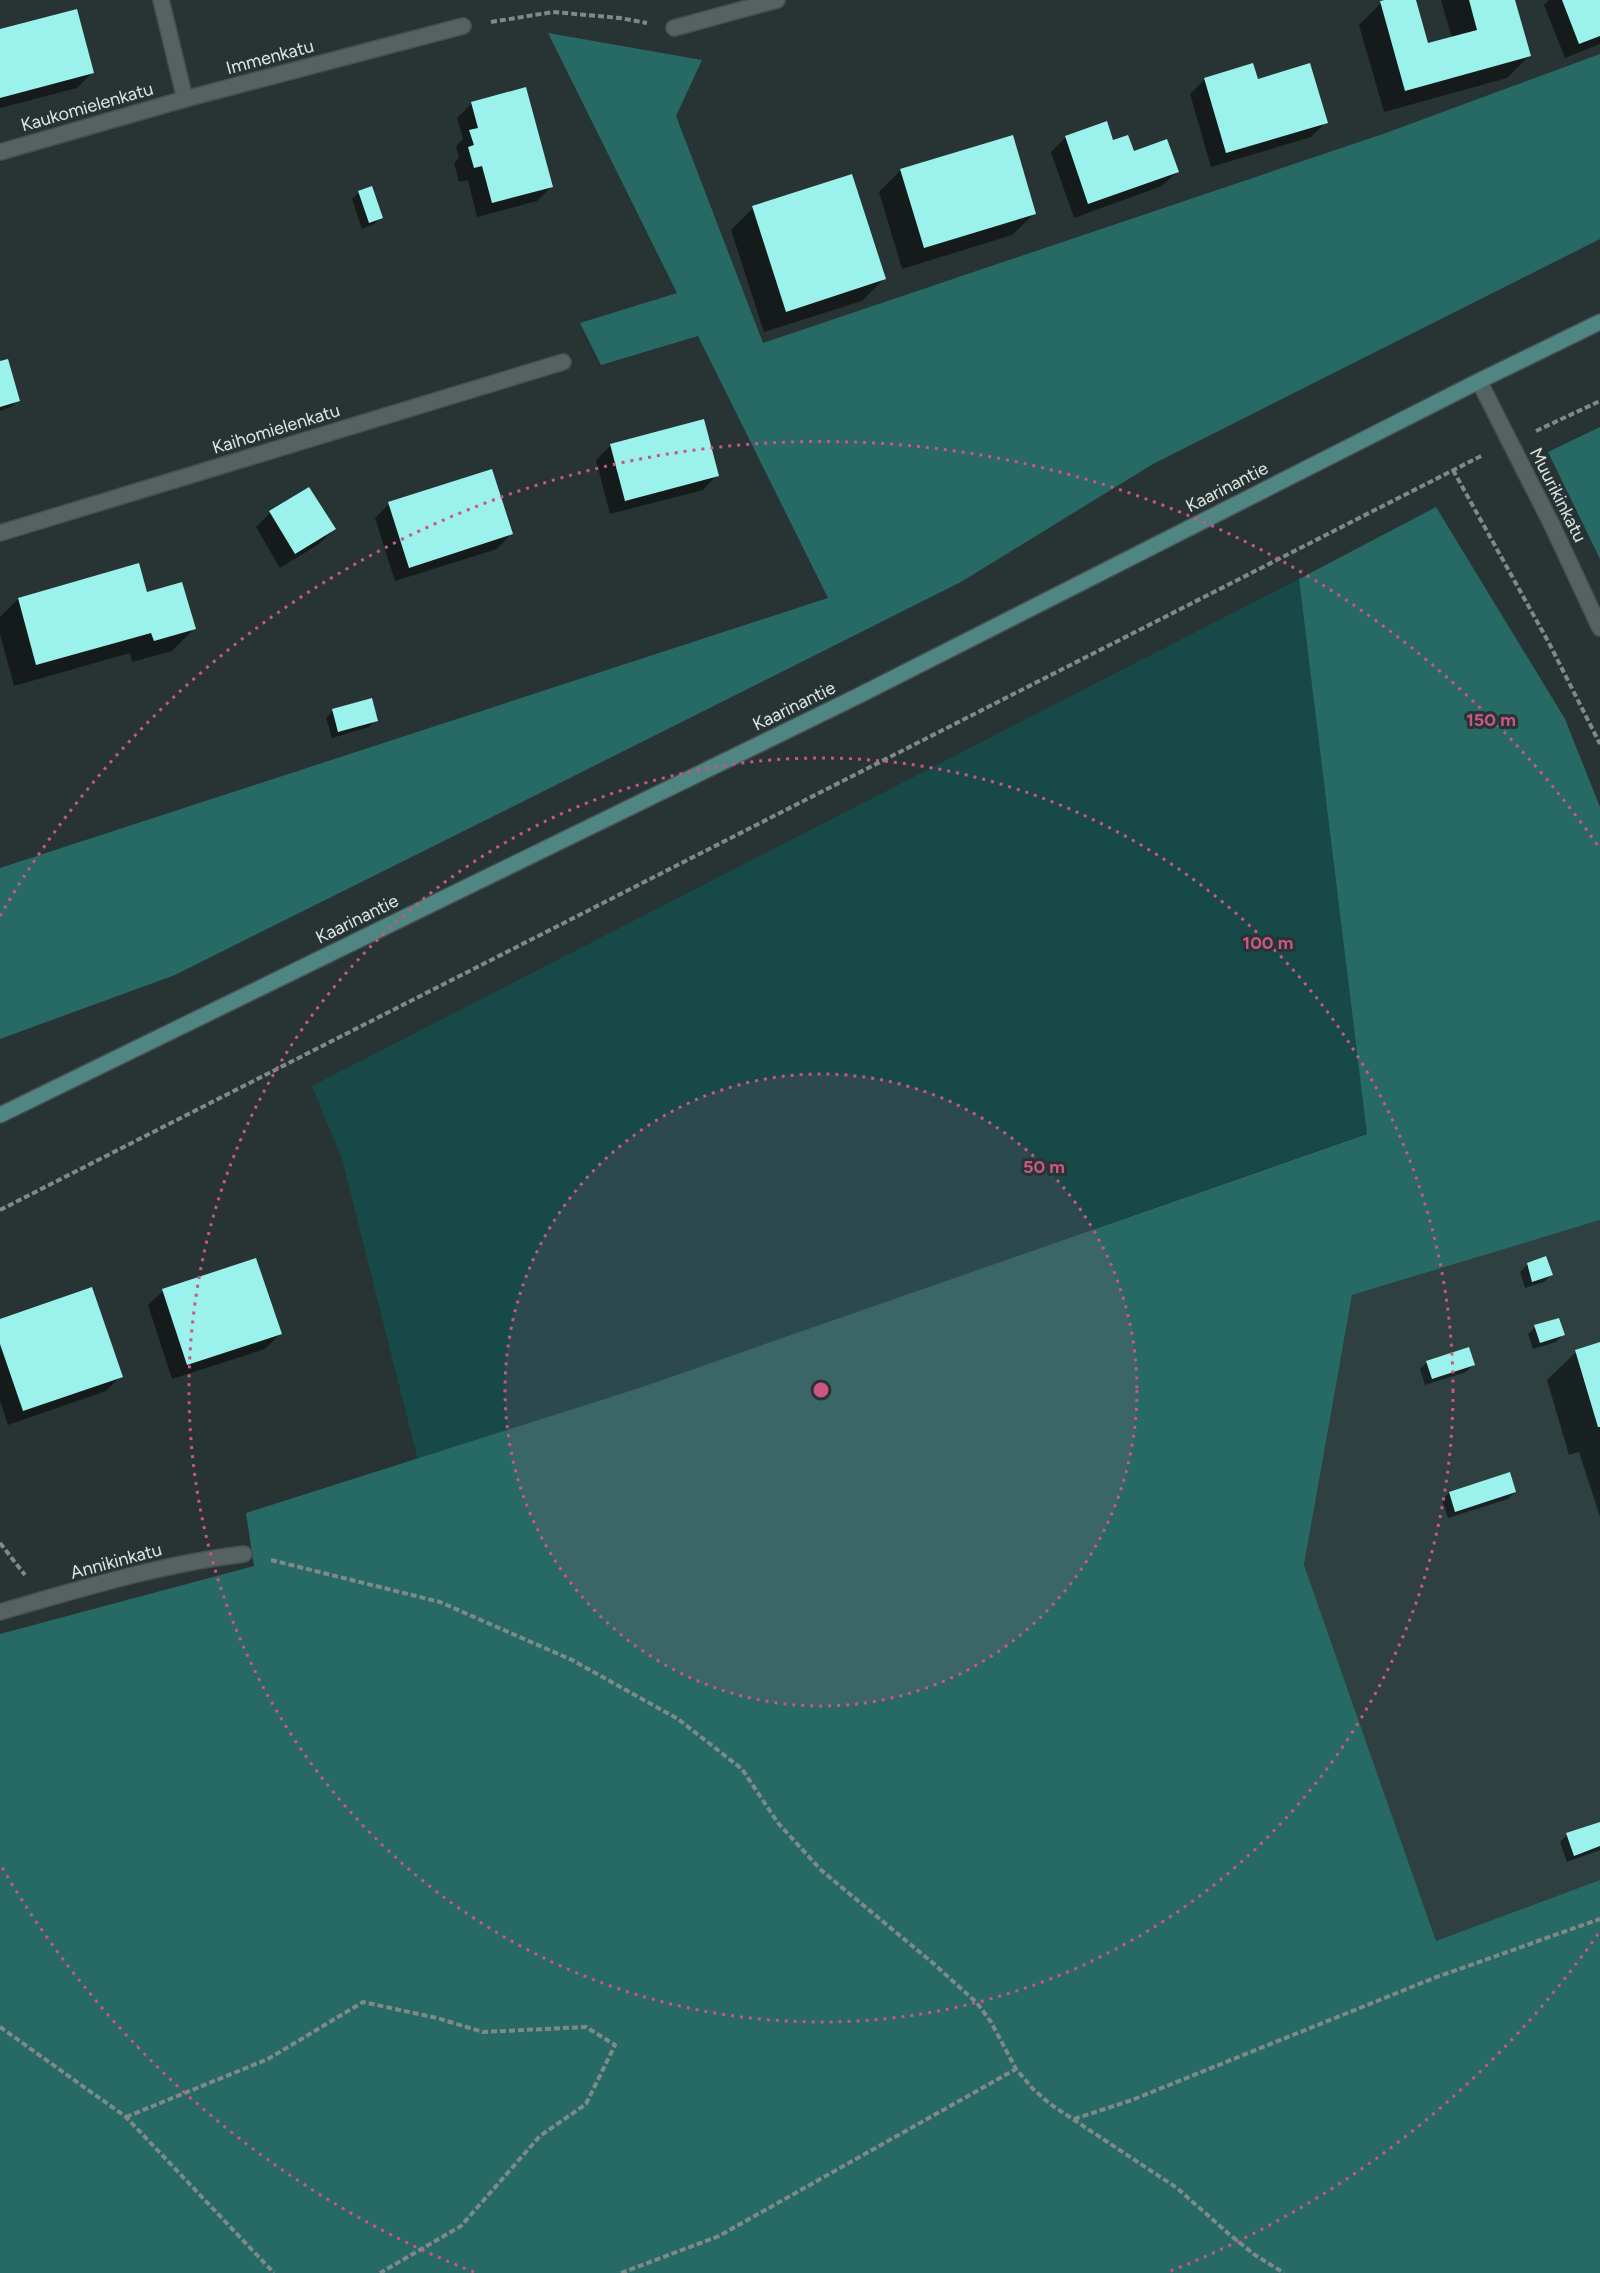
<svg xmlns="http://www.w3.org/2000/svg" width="1600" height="2273" font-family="Figtree,sans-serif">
<rect width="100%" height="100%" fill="#283433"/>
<path fill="#2e4140" d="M1600,1220V1880L1436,1941L1304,1565L1352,1295Z"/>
<path fill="#164947" d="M1299,579L1368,1133L642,1387L418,1460L342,1159L312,1086Z"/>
<g fill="#276965">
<path d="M548,33L702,60L676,116L763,343L1383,134L1600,54V239L1153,464L961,582L526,800L175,975L0,1039V868L828,598L698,336L601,365L580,323L677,293Z"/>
<path d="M1600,427V559L1548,452Z"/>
<path d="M1436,507L1565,719L1600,807V1220L1352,1295L1304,1565L1436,1941L1600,1880V2273H0V1634L254,1566L246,1513L642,1387L1367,1134L1299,579Z"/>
</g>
<g fill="#0007">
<path d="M1391,0H1414L1427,45L1452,38L1441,0H1513L1529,56L1507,78L1384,112L1359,25L1381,3Z"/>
<path d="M1549,0H1600V44L1565,58L1544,5Z"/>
<path d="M0,30L92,73L77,88L0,108Z"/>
<path d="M1252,65L1257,80L1326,122L1311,137L1211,167L1190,94L1204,80Z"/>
<path d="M472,103L551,187L537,201L477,217L468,180L459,182L454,163L459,158L456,146L463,139L457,118Z"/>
<path d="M1066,137L1112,142L1177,172L1162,186L1074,218L1051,152Z"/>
<path d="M901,170L1034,214L1012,235L902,269L879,192Z"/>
<path d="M359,192L381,217L374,224L362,229L352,199Z"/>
<path d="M753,208L884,279L862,301L764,332L731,230Z"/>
<path d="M0,363L18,400L11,407L0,411Z"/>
<path d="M611,445L717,475L703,490L610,514L596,460Z"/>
<path d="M389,504L511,534L497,549L395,581L375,518Z"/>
<path d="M270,513L334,529L319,544L280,568L256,527Z"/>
<path d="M146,594L194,629L172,651L132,662L130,653L14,686L0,634V617L18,599Z"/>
<path d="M333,711L376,720L369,727L332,738L326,718Z"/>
<path d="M1545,1258L1551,1275L1544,1282L1525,1288L1520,1272L1527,1265Z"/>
<path d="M163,1291L280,1334L265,1349L172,1379L148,1305Z"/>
<path d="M0,1320L121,1376L106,1391L8,1425L0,1401Z"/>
<path d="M1535,1327L1563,1335L1556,1342L1533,1349L1528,1334Z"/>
<path d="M1600,1344V1517L1579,1452L1569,1455L1547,1380L1576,1352Z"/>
<path d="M1427,1362L1473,1365L1466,1372L1425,1385L1420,1369Z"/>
<path d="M1515,1492L1508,1499L1448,1518L1442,1500L1449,1493Z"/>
<path d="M1600,1823V1850L1567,1862L1560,1842L1567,1835Z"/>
</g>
<g fill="#9bf1eb">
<path d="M1385,0H1416L1428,43L1477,30L1469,0H1515L1531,56L1405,91L1380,1Z"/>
<path d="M1562,0H1600V36L1579,44Z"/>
<path d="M77,9L94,73L0,98V29Z"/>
<path d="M1253,63L1258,79L1310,63L1328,123L1226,153L1204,78Z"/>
<path d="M526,87L553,187L492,203L482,166L474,168L468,147L474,145L469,130L478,128L471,102Z"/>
<path d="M1107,121L1113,140L1128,135L1134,151L1167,139L1179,172L1088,204L1065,136Z"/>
<path d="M1013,135L1036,214L924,248L900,169Z"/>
<path d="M852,174L886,279L786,312L752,206Z"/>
<path d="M372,186L383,218L369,223L358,191Z"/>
<path d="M8,359L20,401L0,407V361Z"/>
<path d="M704,419L719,476L625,501L610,444Z"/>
<path d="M492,469L513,534L409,568L388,502Z"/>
<path d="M309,487L336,529L295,554L269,511Z"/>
<path d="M139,563L147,592L182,582L196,629L154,641L151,633L36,665L18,598Z"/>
<path d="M372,698L378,721L338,732L332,709Z"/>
<path d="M1546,1256L1553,1275L1532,1282L1527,1263Z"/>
<path d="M256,1258L282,1334L187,1365L162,1289Z"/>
<path d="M92,1287L123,1377L23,1411L0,1344V1319Z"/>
<path d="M1559,1318L1565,1335L1540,1343L1534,1325Z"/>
<path d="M1600,1342V1427H1598L1575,1350Z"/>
<path d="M1469,1347L1475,1365L1432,1379L1426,1361Z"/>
<path d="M1510,1472L1516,1492L1455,1512L1449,1492Z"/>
<path d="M1600,1822V1846L1574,1856L1566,1833Z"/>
</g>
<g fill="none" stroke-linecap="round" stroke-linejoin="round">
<defs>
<g id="minor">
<path d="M161,0L185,99L463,26"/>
<path d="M674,28L777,0"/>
<path d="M0,152L185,99"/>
<path d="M0,533L563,362"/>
<path d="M0,1612C80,1589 161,1564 244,1554"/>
</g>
<path id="tertiary" d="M1479,381L1553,527L1600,628"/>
<path id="secondary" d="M0,1115L860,695L1479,381L1600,322"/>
</defs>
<use href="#minor" stroke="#45504f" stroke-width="18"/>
<use href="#tertiary" stroke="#45504f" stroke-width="18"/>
<use href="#secondary" stroke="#45504f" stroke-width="18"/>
<g stroke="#7f8988" stroke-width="4" stroke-dasharray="6 3" stroke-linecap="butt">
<path d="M491,22L553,12L620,18L647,23"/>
<path d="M1536,431L1600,401"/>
<path d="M1453,470L1549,643L1600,744"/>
<path d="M0,1210L1483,455"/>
<path d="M0,1543L25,1575"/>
<path d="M271,1560L440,1602L572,1660L678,1719L742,1769L778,1823L821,1870L934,1964L977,2003L991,2022L1016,2069L1033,2089L1050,2104L1177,2188L1229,2234L1255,2255L1284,2273"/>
<path d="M0,2027L126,2117L274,2273"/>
<path d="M126,2117L268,2059L363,2002L437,2018L483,2032L586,2027L615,2045L586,2104L540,2136L461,2226L380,2273"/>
<path d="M1074,2119L1132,2100L1434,1978L1600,1919"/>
<path d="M621,2273L719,2236L1016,2069"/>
</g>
<use href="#minor" stroke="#556261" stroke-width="15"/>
<use href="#tertiary" stroke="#556261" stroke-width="15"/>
<use href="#secondary" stroke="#4f8582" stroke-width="15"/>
</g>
<circle cx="821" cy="1390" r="316" fill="#ca5684" fill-opacity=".12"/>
<g fill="none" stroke="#ca5684" stroke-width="3" stroke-dasharray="3 6">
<circle cx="821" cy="1390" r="316"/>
<circle cx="821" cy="1390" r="632"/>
<path d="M1598 1934A948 948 0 0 1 1168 2272M474 2272A948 948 0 0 1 0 1864M0 916A948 948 0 0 1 1598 846"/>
</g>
<g text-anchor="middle" stroke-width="6" stroke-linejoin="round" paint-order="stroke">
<g font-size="18" fill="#dde5e4" stroke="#283433">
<text transform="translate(270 57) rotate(-15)" y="6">Immenkatu</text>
<text transform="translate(87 107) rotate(-16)" y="6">Kaukomielenkatu</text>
<text transform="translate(276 429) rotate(-17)" y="6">Kaihomielenkatu</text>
<text transform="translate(1227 487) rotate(-27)" y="6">Kaarinantie</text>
<text transform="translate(1558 495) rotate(63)" y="6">Muurikinkatu</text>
<text transform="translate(794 706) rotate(-26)" y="6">Kaarinantie</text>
<text transform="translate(357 919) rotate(-26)" y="6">Kaarinantie</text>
<text transform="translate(116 1561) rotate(-15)" y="6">Annikinkatu</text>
</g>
</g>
<circle cx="821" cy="1390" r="9" fill="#ca5684" stroke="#283433" stroke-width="3"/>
<g font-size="18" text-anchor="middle" font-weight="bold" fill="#ca5684" stroke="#283433" stroke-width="6" stroke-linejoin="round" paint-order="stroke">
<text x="1491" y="726">150 m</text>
<text x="1268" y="949">100 m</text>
<text x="1044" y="1173">50 m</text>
</g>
</svg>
